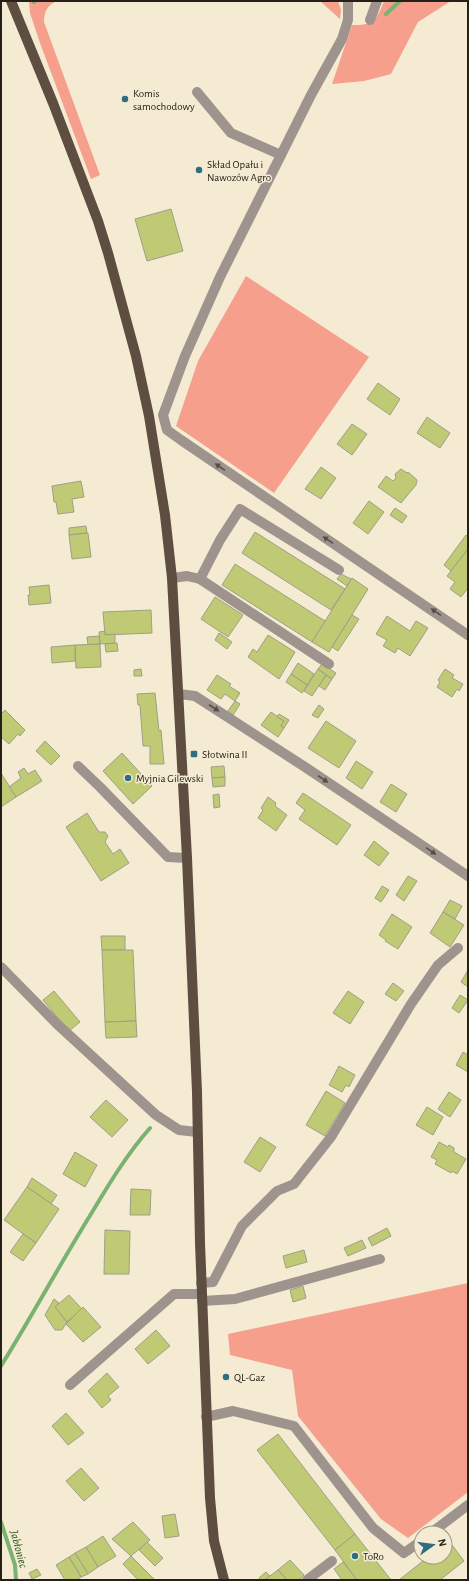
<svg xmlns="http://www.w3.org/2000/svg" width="469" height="1581" font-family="'Alegreya Sans',sans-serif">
<rect width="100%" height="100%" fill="#f5ebd2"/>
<g fill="#f59f8c">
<path d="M29,1H57C47,5 44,12 44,22L100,175L91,179L40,43L30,13Z"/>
<path d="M320,1H338L341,10L340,19Z"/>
<path d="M384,1H451L418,22L391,74L364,81L332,84L352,25C373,26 377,19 384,1Z"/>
<path d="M246,276L369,357L274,493L176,426L198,361Z"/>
<path d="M468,1283V1492L408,1538L381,1519L298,1416L292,1370L230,1355L228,1334Z"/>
</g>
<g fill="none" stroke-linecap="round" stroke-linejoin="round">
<g stroke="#79b271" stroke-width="4">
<path d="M34,2L35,1"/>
<path d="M386,14L400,1"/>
<path d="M1,1366C32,1316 60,1264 91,1214C109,1184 127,1154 150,1128"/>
<path d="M1,1522L15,1565L16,1580"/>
</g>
</g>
<g fill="#c0ca75" stroke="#9ca087">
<path d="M171,209L183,251L147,261L135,219Z"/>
<path d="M378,383L400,399L390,415L367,399Z"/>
<path d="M427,417L450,433L440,448L417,433Z"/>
<path d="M352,424L367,434L352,455L337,444Z"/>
<path d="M321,467L336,478L321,499L305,489Z"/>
<path d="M401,469L407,473L408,472L417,480L416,485L401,503L378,487L386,476L393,481L396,478L395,474Z"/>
<path d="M81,481L84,497L72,499L74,512L58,514L56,502H54L52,486Z"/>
<path d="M369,501L384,512L368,534L353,523Z"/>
<path d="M395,508L407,516L402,523L390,515Z"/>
<path d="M86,526L87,533L69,535V528Z"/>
<path d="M255,532L345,589L331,610L242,553Z"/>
<path d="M88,533L91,557L72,559L69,535Z"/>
<path d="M466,535L468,537V549L451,571L444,565Z"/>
<path d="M468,549V588L461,597L450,589L455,582L447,576Z"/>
<path d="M235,564L325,621L312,642L222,585Z"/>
<path d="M341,574L351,579L347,586L337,579Z"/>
<path d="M352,578L368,589L329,652L312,642Z"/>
<path d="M49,585L51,603L29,605L28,595H30L29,587Z"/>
<path d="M215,597L243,615L228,637L201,619Z"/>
<path d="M151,610L152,633L105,635L103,612Z"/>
<path d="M352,615L359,619L338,651L332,647Z"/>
<path d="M387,616L410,631L416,621L428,628L410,656L398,648L395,653L383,646L387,640L376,634Z"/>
<path d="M105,631V635L115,634V643L100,644L99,632Z"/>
<path d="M219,633L232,642L227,649L215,640Z"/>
<path d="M268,635L295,652L279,679L248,657L253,649L257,652Z"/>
<path d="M99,636L100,644L88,645L87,637Z"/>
<path d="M117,643L118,651L106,652L105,644Z"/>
<path d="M100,644L101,667L76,668L75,645Z"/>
<path d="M75,645V661L52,663L51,647Z"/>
<path d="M298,663L314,674L307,685L291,674Z"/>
<path d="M322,664L336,673L332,679L318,669Z"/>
<path d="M141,669L142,676H134V670Z"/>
<path d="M318,669L326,675L312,696L304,691Z"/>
<path d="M445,669L454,675L452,678L463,684L459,691L457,689L452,697L437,687L440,682L438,680Z"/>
<path d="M291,674L307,685L302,693L286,682Z"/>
<path d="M217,675L231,684L229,686L240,693L235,701L225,694L221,699L207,690Z"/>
<path d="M326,675L332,679L325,690L319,686Z"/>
<path d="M155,693L159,731L161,730L164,764H150V746H143L140,705H138L137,694Z"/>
<path d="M235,701L240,704L233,715L228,711Z"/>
<path d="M319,705L324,709L318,718L312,715Z"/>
<path d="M5,710L25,730L20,736L18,734L9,744L1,737V714Z"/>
<path d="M271,712L284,721L281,726L284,728L278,737L261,725Z"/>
<path d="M279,714L289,720L284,728L281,726L284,721L277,717Z"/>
<path d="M326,721L356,741L339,768L308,748Z"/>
<path d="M45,741L60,756L51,765L36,751Z"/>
<path d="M122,753L152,786L133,804L103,771Z"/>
<path d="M356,761L373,772L362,789L346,778Z"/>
<path d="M224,766L225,777L212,778L211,767Z"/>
<path d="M24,768L28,774L35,770L42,781L16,797L9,787L21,778L18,772Z"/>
<path d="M1,773L16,797L1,807Z"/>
<path d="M225,777V786L213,787L212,778Z"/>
<path d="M391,784L407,794L396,812L380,802Z"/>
<path d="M303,793L351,825L337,845L299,819L305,810L296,803Z"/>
<path d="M219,794L220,807L214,808L213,795Z"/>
<path d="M268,797L276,803L275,806L287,815L276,831L258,818L263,810L261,808Z"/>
<path d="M87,813L99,832H105L108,836L105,842L113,854L120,849L129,863L101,881L66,827Z"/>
<path d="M374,841L389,853L379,866L364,855Z"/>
<path d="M408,876L417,881L404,901L396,895Z"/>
<path d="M382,886L389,890L381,902L375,898Z"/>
<path d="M450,900L462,906L455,919L443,912Z"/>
<path d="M443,912L464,925L450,947L430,933Z"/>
<path d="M392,914L412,927L398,949L385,941L386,940L379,935Z"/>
<path d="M101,936H125V950H102Z"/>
<path d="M102,950H133L136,1021L105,1022Z"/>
<path d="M468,970V987L461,982Z"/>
<path d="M393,983L404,991L396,1001L385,994Z"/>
<path d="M54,991L80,1022L69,1031L43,1000Z"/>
<path d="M348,991L364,1002L350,1024L333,1013Z"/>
<path d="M460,995L468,1000L459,1013L452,1008Z"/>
<path d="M136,1021L137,1037L106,1038L105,1022Z"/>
<path d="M463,1052L468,1055V1072L456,1065Z"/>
<path d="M339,1066L355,1075L349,1087L346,1085L342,1092L329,1085Z"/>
<path d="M326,1091L345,1103L325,1136L306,1125Z"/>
<path d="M449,1092L461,1100L450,1117L438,1109Z"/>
<path d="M106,1100L128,1120L112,1137L90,1117Z"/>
<path d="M427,1107L443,1117L433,1135L416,1125Z"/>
<path d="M260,1137L276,1147L260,1172L244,1162Z"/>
<path d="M439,1142L448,1147L449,1145L454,1148V1152L466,1159L457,1174L452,1171L451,1173L435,1164L437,1160L431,1157Z"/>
<path d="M75,1152L97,1165L85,1187L63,1174Z"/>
<path d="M32,1178L57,1195L51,1204L27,1187Z"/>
<path d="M27,1187L59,1209L36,1243L4,1220Z"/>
<path d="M131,1189L151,1190L150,1215H130Z"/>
<path d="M387,1228L391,1236L372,1246L368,1238Z"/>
<path d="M105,1230L130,1231L129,1274H104Z"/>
<path d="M23,1234L36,1243L23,1261L10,1252Z"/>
<path d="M362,1240L366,1248L348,1256L344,1248Z"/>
<path d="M304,1250L307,1262L286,1268L283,1256Z"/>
<path d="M303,1286L306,1298L293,1302L290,1290Z"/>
<path d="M69,1295L82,1309L67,1322L55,1307Z"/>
<path d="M54,1299L59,1303L55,1307L67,1322L62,1330H55L45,1315Z"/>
<path d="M83,1307L101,1327L83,1342L66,1324Z"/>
<path d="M156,1330L170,1346L148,1364L135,1349Z"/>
<path d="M107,1373L119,1387L108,1396L111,1400L102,1408L88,1391Z"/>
<path d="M66,1413L84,1433L68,1445L52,1426Z"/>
<path d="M278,1434L355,1534L335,1550L257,1450Z"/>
<path d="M81,1468L99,1488L84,1501L66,1481Z"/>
<path d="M175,1514L179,1536L165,1538L162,1516Z"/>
<path d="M133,1522L150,1540L131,1556L112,1539Z"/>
<path d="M355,1534L391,1580H357L335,1550Z"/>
<path d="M103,1536L116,1556L98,1567L86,1547Z"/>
<path d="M449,1541L464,1561L440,1580H399L428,1557H445V1544Z"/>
<path d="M147,1542L163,1558L155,1566L139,1550Z"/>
<path d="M86,1547L98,1567L88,1574L75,1553Z"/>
<path d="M75,1553L88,1574L81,1577L69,1557Z"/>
<path d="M131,1556L155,1580H138L123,1564Z"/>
<path d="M69,1557L81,1577L77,1580H65L56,1565Z"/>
<path d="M290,1560L304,1575L299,1580H287L278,1570Z"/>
<path d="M343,1562L357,1580H342L334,1569Z"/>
<path d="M37,1569L41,1575L32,1579L29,1573Z"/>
<path d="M278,1570L287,1580H265L270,1576Z"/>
<path d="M266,1572L270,1576L265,1580H261L259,1578Z"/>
</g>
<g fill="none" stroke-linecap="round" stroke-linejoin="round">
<g stroke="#9e948d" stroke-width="10">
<path d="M348,1V20L342,39L311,95L220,277L185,356L163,415L167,430L181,440L468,635"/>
<path d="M370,20L377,1"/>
<path d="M197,92L231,133L281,155"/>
<path d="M172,578L187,576L200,579L329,664"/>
<path d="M200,579L220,540L240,509L339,570"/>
<path d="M179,694L195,696L305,767L468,876"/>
<path d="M78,766L100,787L168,857L187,858"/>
<path d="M1,967L57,1024L156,1115L179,1130L197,1132"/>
<path d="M201,1283L213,1282L242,1226L277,1191L294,1184L331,1137L411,1004L438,965L458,948"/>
<path d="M202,1301L235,1299L380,1259"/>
<path d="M70,1385L174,1294H202"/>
<path d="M206,1417L233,1411L294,1426L373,1528L404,1553L421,1541"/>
<path d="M431,1533L468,1505"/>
<path d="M307,1580L332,1561"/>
</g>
<path stroke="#5e4e41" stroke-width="10" d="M11,1L53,103L98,221L108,253L136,356L149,416L165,515L172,578L187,858L197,1092L200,1243L210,1498L214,1541L224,1580"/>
</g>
<defs><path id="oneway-solid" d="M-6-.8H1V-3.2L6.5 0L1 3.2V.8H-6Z"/></defs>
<g fill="#554f47">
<use href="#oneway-solid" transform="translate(220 467) rotate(-145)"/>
<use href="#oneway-solid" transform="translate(328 540) rotate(-146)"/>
<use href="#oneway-solid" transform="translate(436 612) rotate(-146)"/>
<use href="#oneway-solid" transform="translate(214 708) rotate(33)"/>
<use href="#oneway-solid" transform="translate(323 779) rotate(34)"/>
<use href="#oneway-solid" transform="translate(431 851) rotate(34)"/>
</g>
<g fill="#2e6d82" stroke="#f5ebd2" stroke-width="1.5">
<circle cx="125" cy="99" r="4"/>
<circle cx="199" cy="170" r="4"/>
<rect x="190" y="750" width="8" height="8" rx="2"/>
<circle cx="128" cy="778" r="4"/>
<circle cx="226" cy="1377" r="4"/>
<circle cx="355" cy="1556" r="4"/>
</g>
<g text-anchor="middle" stroke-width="3" stroke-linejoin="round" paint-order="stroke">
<g font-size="11" fill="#252118" stroke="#f5ebd2" text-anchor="start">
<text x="133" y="97">Komis<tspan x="133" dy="13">samochodowy</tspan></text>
<text x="207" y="168">Skład Opału i<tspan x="207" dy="13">Nawozów Agro</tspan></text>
<text x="202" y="758">Słotwina II</text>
<text x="136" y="782">Myjnia Gilewski</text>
<text x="234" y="1381">QL-Gaz</text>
<text x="363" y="1560">ToRo</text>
</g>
<g font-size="12" font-style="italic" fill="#1d5616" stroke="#f5ebd2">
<text transform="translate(19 1549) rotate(75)" y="4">Jabłoniec</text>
</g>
</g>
<rect width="469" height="1581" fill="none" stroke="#252118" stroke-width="4"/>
<g transform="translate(433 1545) rotate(76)"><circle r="19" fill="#f5ebd2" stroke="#a29a88"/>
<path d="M0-3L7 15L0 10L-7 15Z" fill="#2e6d82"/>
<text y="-6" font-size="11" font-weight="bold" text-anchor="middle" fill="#252118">N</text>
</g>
</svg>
